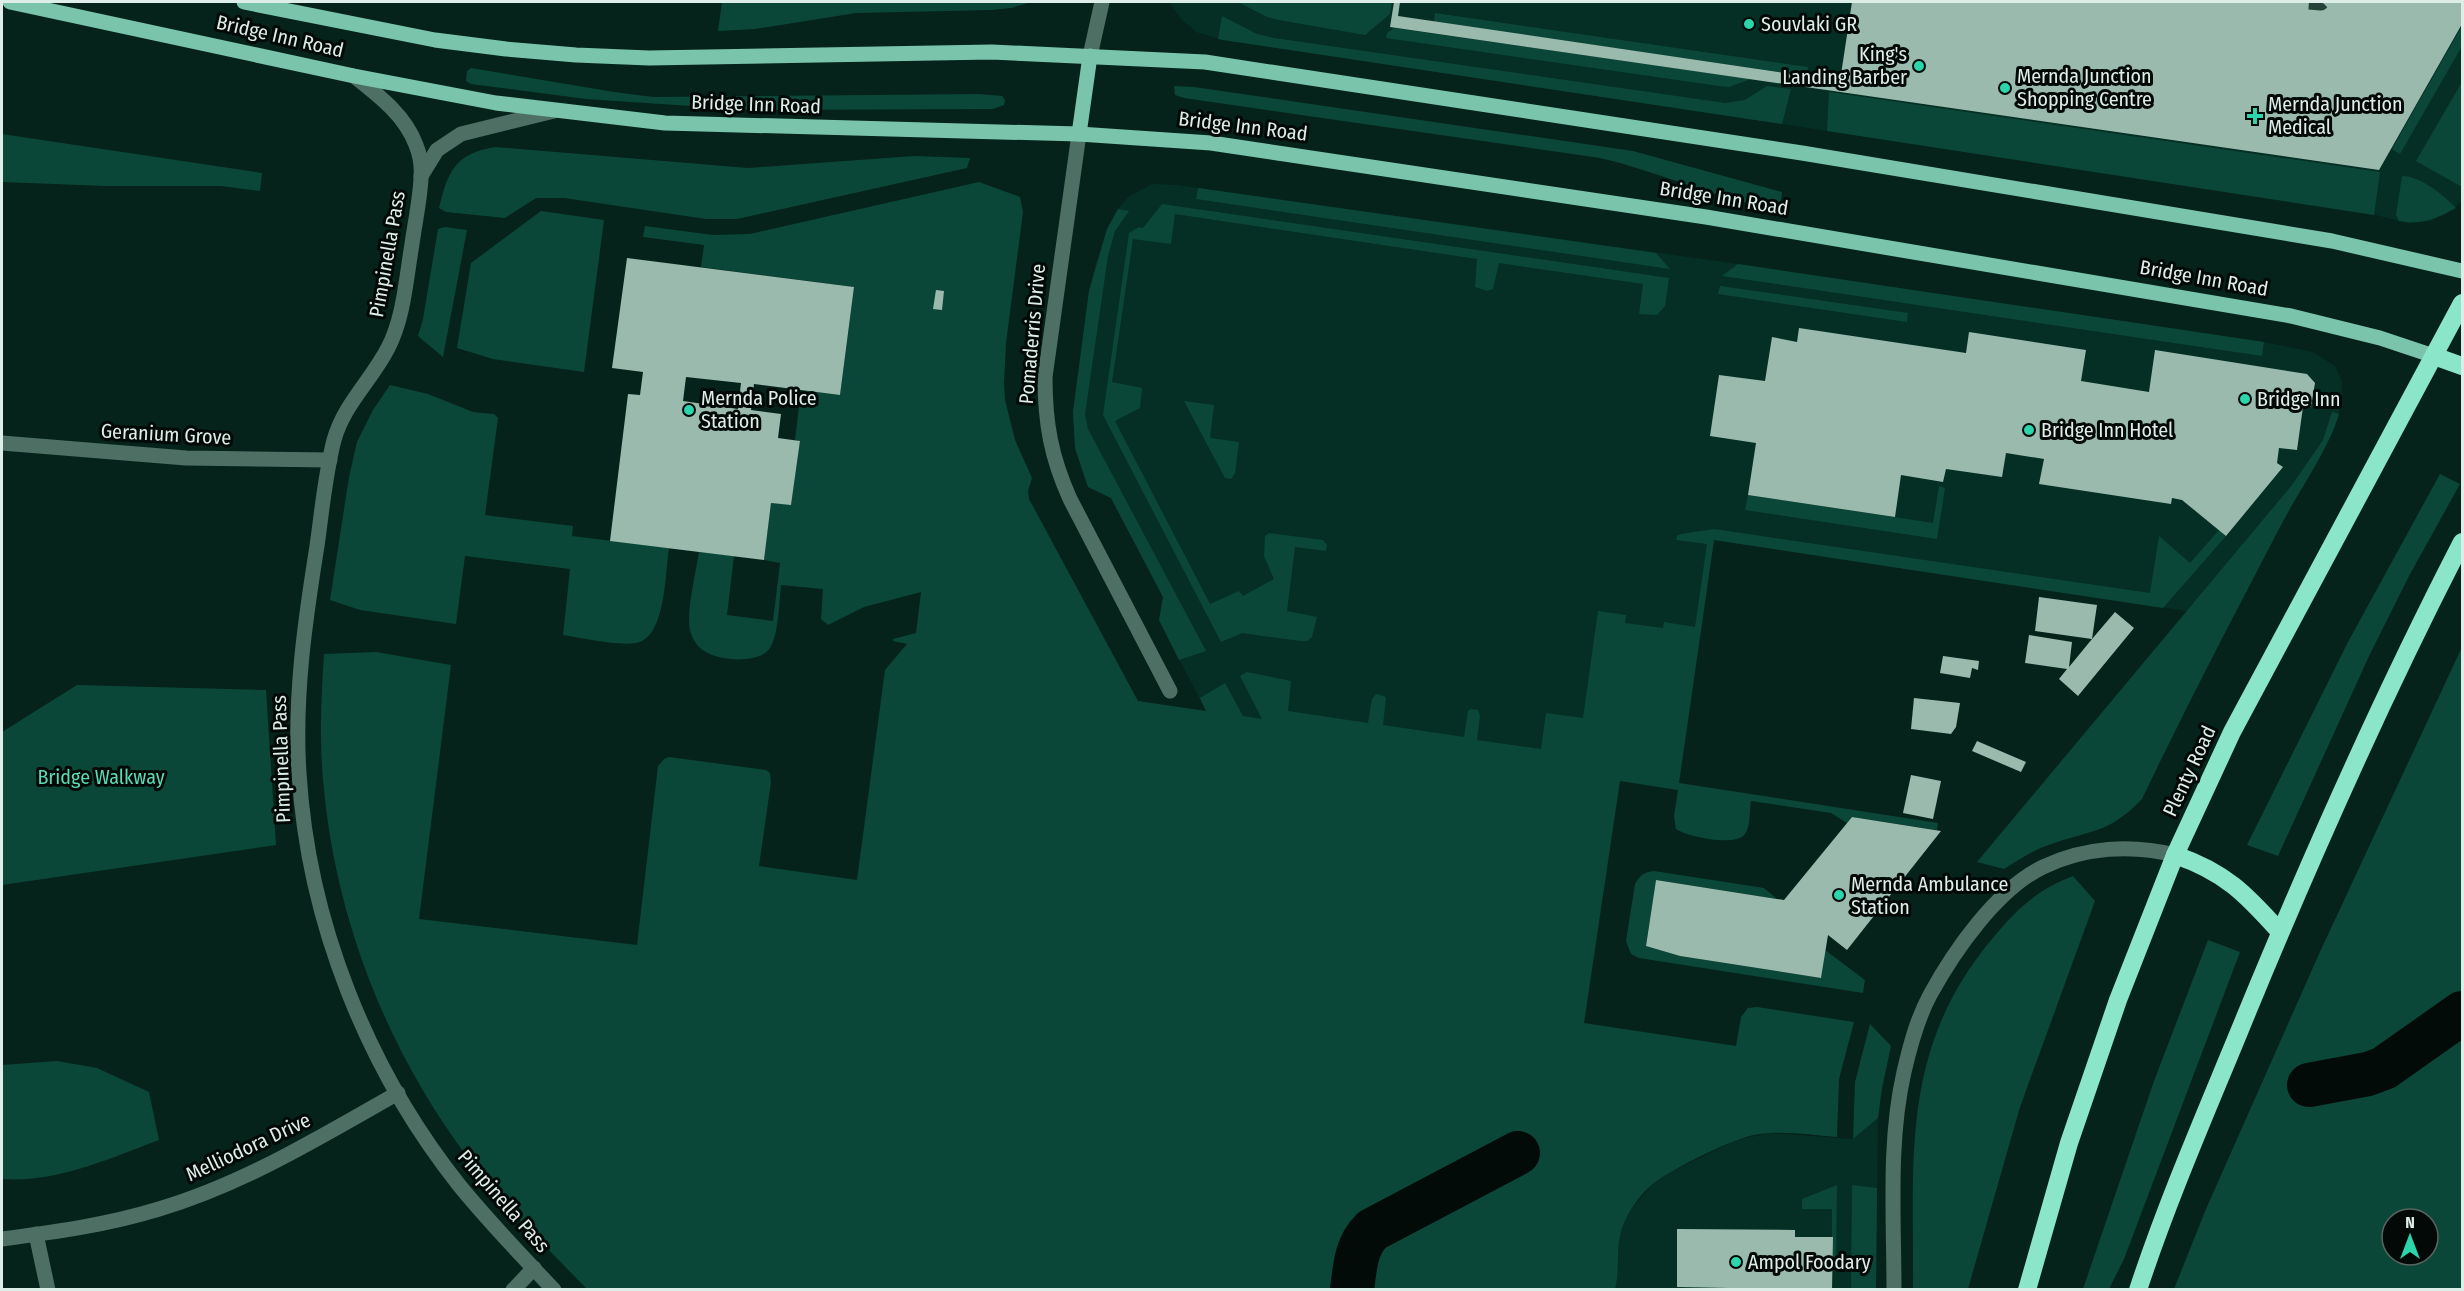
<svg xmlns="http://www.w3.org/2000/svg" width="2464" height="1291" font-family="'Fira Sans Condensed',sans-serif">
<rect width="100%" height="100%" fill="#05231a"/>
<g fill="#052f24">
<path d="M1169,2H2462V202L2431,221L2408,223L2359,211L1223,40L1196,32L1181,19Z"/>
<path d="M1152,184L1178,185L1738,264L2264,342L2313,352L2335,366L2342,381L2341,407L2328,441L2299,490L2233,618L1714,540L1680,775L1276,741L1206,711L1159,620L1163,597L1111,498L1088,487L1075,448L1073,412L1089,291L1095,267L1107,229L1118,209L1128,197Z"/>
<path d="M1878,1118L1876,1289L1497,1290L1632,1208L1654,1183L1669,1173L1736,1140L1770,1133L1853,1139Z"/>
</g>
<g fill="#0b4738" fill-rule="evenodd">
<path d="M722,2H1031L1011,8L991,10L856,13L755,29L718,31Z"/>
<path d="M1238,2H1392L1390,14L1365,35L1279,20L1267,17Z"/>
<path d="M1435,13L1808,67L1807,76L1434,22Z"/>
<path d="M1222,16L1257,34L1274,38L1725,103L1745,100L1767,86L1791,89L1782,124L1223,40L1218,39Z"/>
<path d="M2462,26V46L2400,154L2392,149Z"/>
<path d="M1394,28L1751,79L1729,87L1719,86L1386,38L1387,33Z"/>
<path d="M471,68L614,92L653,97L979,94L1002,96L1005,100L1004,105L993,109L751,110L586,99L471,84L466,81L467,71Z"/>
<path d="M2462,82V81V187L2416,161Z"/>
<path d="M1174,86L1194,87L1633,151L1782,192L1780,210C1718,200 1661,172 1600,158L1184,98L1175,95Z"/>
<path d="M1829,92L2380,172L2374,215L1827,131Z"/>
<path d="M2,134L262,173L260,191L221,186H106L2,182Z"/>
<path d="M495,147L748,168L914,156L970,158L967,168L737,219H706L564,198H536L505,218L446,212L439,208C448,171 455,154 495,147Z"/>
<path d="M2402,176C2422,177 2442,194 2456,208C2436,219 2422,225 2399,221L2396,215Z"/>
<path d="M979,182L1020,197L1023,212L1006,343L1004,383L1005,400L1015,440L1032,478L1028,491L1029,499L1138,701L1206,711L1200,698L1225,683L1243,716L1262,719L1240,676L1247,672L1291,681L1288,711L1368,723L1372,699L1376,694L1384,696L1386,698L1383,725L1464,737L1468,711L1471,709L1478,710L1480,716L1477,740L1541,749L1546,713L1583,718L1598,611L1626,615L1625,623L1663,628L1664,622L1695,627L1707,544L1676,540L1677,536L1681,534L1714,529L2150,593L2159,536L2190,563L2219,530L2226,536L2163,608L1714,540L1679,783L1938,823L1937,830L1852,817L1847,823L1831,813L1751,801C1749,811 1751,825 1745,834C1736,847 1688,837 1676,829L1674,816L1678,790L1620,781L1584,1023L1736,1046L1741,1017L1748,1008L1757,1007L1854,1022L1839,1079L1837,1137C1810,1135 1781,1130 1754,1135C1732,1139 1672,1169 1654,1183C1642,1193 1630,1208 1624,1223C1614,1246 1621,1266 1615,1289H587C546,1247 503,1205 468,1158C388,1051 337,923 324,790C319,745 321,699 324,654L376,652L451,665L419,919L637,945L658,766L664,759L669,757L766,770L770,773L771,782L759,866L857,880L885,670L907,644L893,641V639L916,633L921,592L864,607L828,625L821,619L823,589L781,585C779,601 779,634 770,648C760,664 720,661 706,652C698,648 692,639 690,630C686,613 696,571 699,552L734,556L727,615L773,621L780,563L764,560L771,503L791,504L800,442L795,440L801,390L840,395L854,287L701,267L704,245L643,237L645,226L713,235L750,234Z"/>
<path d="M1198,188L1656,253L1670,269L1196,199Z"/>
<path d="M1162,204L1669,278L1665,306L1657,315L1639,314L1643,284L1499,263L1493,289L1487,291L1475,287L1477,259L1175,214L1171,244L1133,239L1112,382L1142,388L1140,408L1115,421L1210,604L1239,591L1243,596L1274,579L1264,556L1265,536L1269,533L1323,540L1327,545L1326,551L1295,547L1287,611L1317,617L1312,637L1307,641H1300L1242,633L1221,642L1103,415L1129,233L1139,227L1143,228Z"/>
<path d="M1118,209L1129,211L1115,231L1108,256L1085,414L1088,429L1206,651L1179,660L1159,620L1163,597L1111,498L1088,487L1075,448L1073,412L1089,291L1107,229Z"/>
<path d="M541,211L604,220L584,372L493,359L457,348L471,263Z"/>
<path d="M445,227L467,230L443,357L418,336L423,319L438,229Z"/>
<path d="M1738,264L2264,342L2262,356L1722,276Z"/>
<path d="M1720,286L1908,313L1907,322L1718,294Z"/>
<path d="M390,385L428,394L473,412L494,414L498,418L485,515L573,526L572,536L669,548C665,573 666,638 636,643C619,646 581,638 563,635L570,569L465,556L456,624L360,610L330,600L349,477L357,442L373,410Z"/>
<path d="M1184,401L1214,405L1210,438L1239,442L1235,473L1231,479L1225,478Z"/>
<path d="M2332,412L2339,414C2329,449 2298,492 2280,527C2233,617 2186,707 2142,799C2108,835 2088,830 2046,846C2031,851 2018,861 2004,869L1977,862L2292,485L2323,440Z"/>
<path d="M2440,474L2460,484L2409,576L2370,654L2278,856L2247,845L2348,642Z"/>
<path d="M1939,486L1945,488L1937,539L1745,510L1748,495L1933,523Z"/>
<path d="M2462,647V1289H2174L2206,1209L2319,954ZM2392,1219H2428V1255H2392Z"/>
<path d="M77,685L266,690L276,845L2,885V732Z"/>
<path d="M1654,871L1764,888L1777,899L1656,880L1646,946L1680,956L1821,978L1825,950L1865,980L1863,993L1639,958L1631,954L1626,941L1635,884C1640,875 1644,872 1654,871Z"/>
<path d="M2073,876L2095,901L2020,1107L1968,1289H1913C1914,1157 1900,1049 1992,939C2016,910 2036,890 2073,876Z"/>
<path d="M2208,940L2240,952L2124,1259L2109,1289H2083L2154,1081Z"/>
<path d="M1870,1024L1891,1046L1882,1088L1878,1118L1853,1139L1855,1082Z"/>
<path d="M57,1061L97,1068L149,1092L159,1140C108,1159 57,1183 2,1179V1065Z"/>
<path d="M1837,1185L1836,1260H1832V1209H1802V1199Z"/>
<path d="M1852,1185L1877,1188L1876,1289H1851Z"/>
</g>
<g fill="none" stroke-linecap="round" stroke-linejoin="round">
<g stroke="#020b07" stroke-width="44">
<path d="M2309,1085L2368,1074L2384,1068L2462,1013"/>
<path d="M1352,1290C1355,1268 1355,1247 1372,1230L1518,1153"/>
</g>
</g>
<g fill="#9abaae" fill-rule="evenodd">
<path d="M1394,2H1400L1398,16L1840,81L1852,2H2462V24L2379,170L1390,27Z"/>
<path d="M627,258L854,287L840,395L754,384L751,410L781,414L778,438L800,441L791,505L771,503L764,560L610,541L628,394L640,395L643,372L612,368ZM686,377L741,383L738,409L683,401Z"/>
<path d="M936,290L944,291L942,310L933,309Z"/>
<path d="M1799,328L1966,353L1969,332L2086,350L2081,381L2149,392L2155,350L2307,374L2315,383L2311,407H2303L2297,450L2279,448L2277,463L2283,467L2226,536L2182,500L2172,498L2171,504L2039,484L2044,459L2006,453L2002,477L1946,469L1943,482L1901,475L1895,517L1748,495L1756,443L1710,436L1719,375L1765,381L1772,337L1797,342Z"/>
<path d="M2039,597L2097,605L2092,639L2115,612L2134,628L2078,696L2059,679L2067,669L2025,663L2029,635L2072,642L2069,667L2092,639L2035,631Z"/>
<path d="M1943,656L1979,661L1978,670L1972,668L1970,678L1940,673Z"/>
<path d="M1914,698L1960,703L1956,727L1951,734L1911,729Z"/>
<path d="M1977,741L2026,762L2021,772L1972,751Z"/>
<path d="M1911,775L1941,781L1933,819L1903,813Z"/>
<path d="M1852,817L1941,831L1847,950L1828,935L1821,978L1680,956L1646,946L1656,880L1784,900Z"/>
<path d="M1677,1229L1795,1230V1237H1833L1832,1290L1677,1287Z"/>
</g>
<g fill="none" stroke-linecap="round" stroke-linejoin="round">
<path stroke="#254139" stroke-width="15" stroke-dasharray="15 8" stroke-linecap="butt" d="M2309,2L2321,3L2322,2"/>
<g stroke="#4d6f64" stroke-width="15">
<path d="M1090,56L1102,2"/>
<path d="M354,76C378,95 405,115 416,145C420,155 422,167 421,178C420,200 415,222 412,244C406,279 404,317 388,348C371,381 344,404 334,440C325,475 322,511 317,546C305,621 294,697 299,773C308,921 367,1069 459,1185C489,1222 522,1256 554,1290"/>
<path d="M1079,134L1045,377C1045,423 1051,457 1070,499L1170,691"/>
<path d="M421,176L437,150L461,134L554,111"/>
<path d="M2,443L186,458L330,460"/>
<path d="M36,1234L48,1290"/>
<path d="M2,1239C55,1232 107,1225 159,1209C244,1184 322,1136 398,1093"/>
<path d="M513,1290L534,1268"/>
<path d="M1894,1290C1894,1218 1888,1142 1904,1072C1910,1046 1917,1019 1930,995C1954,951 1997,889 2043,867C2084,847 2132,844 2175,855"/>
</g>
<g stroke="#7ac4ac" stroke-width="15">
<path d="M10,2L354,76L496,103L665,123L1079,134L1211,143L1706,217L2291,316L2380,338L2434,356"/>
<path d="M244,2L435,40L506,49L576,55L649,58L992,52L1205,62L1802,153L2332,241L2462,271"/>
<path d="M1079,134L1090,56"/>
</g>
<g stroke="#8be6c9" stroke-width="18">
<path d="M2434,356L2462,366"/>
<path d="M2175,855C2225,872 2246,894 2280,932"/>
<path d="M2027,1290L2069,1143L2118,1000L2175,855L2232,732L2462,303"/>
<path d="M2138,1290C2167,1202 2204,1117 2239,1032C2307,866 2380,701 2462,542"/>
</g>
</g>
<g fill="#2cd5ab" stroke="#020906" stroke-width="2">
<circle cx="1749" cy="24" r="6"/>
<circle cx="1919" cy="66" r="6"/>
<circle cx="2005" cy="88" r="6"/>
<path d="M2252 107h6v6h6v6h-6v6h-6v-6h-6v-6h6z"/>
<circle cx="2245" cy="399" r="6"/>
<circle cx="689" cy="410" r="6"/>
<circle cx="2029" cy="430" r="6"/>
<circle cx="1839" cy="895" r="6"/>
<circle cx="1736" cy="1262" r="6"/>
</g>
<g text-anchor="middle" stroke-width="6" stroke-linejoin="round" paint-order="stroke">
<g font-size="20" fill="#ddede7" stroke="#020906" text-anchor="start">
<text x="1761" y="31">Souvlaki GR</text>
<text x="1907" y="61" text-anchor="end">King's<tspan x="1907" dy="23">Landing Barber</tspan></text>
<text x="2017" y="83">Mernda Junction<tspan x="2017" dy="23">Shopping Centre</tspan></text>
<text x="2268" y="111">Mernda Junction<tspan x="2268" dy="23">Medical</tspan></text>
<text x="701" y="405">Mernda Police<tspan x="701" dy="23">Station</tspan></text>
<text x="2257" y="406">Bridge Inn</text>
<text x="2041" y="437">Bridge Inn Hotel</text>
<text x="1851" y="891">Mernda Ambulance<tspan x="1851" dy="23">Station</tspan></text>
<text x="1748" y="1269">Ampol Foodary</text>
</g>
<g font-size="20" fill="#ddede7" stroke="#020906">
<text transform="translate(280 36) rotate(13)" y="7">Bridge Inn Road</text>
<text transform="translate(756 104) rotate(2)" y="7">Bridge Inn Road</text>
<text transform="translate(1243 126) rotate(7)" y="7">Bridge Inn Road</text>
<text transform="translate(1724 198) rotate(9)" y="7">Bridge Inn Road</text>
<text transform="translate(387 254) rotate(-80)" y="7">Pimpinella Pass</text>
<text transform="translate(2204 278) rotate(10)" y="7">Bridge Inn Road</text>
<text transform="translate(1032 334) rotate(-85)" y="7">Pomaderris Drive</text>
<text transform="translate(166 434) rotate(3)" y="7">Geranium Grove</text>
<text transform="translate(281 759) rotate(-92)" y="7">Pimpinella Pass</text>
<text transform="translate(2189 771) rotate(-65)" y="7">Plenty Road</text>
<text transform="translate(248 1147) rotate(-25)" y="7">Melliodora Drive</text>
<text transform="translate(504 1201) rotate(49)" y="7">Pimpinella Pass</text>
</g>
<g font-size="20" fill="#59dbb6" stroke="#020906">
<text x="101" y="784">Bridge Walkway</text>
</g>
</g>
<rect width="2464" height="1291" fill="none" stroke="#ddede7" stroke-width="6"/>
<g transform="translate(2410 1237)"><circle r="28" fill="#020906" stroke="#5a6460" stroke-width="1.5"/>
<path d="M0-4.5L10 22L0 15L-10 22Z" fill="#2cd5ab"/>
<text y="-9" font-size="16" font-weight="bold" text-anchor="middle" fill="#ddede7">N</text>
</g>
</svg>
